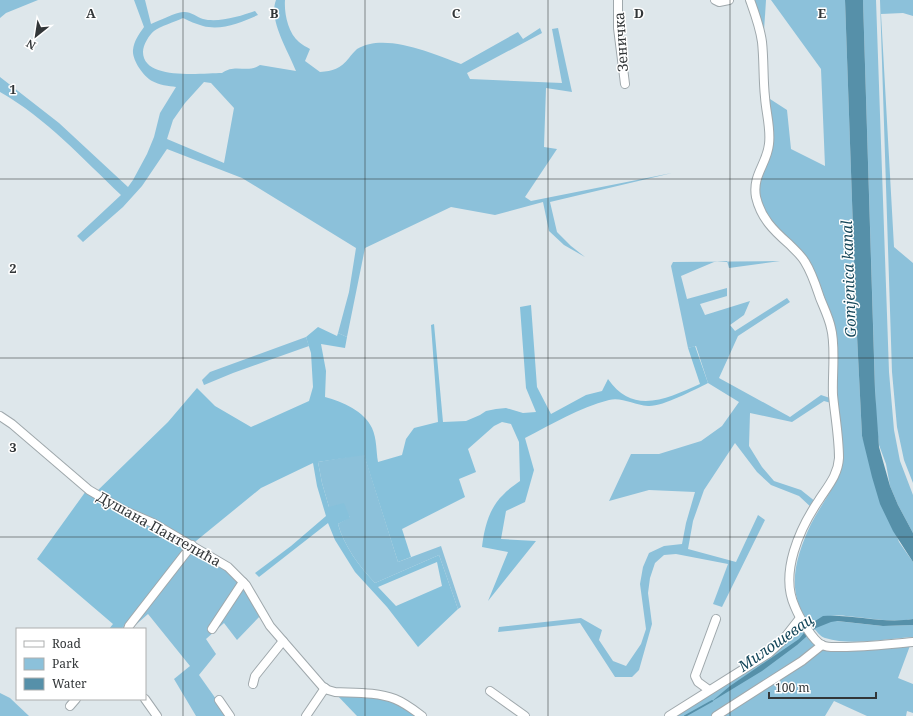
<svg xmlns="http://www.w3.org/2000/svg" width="913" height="716" font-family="'Noto Serif',serif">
<rect width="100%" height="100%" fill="#dee7eb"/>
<g fill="#8cc1da" fill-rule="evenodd">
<path d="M0,0H38L6,13L0,18Z"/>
<path d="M134,0H145L151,24C159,21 176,12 183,12C190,11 197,17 203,19C218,23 241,16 255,11L258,15C242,22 222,31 203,26C196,24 189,21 183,18C175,22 160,26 154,31C149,35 143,45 143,52C143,81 203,73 222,73C236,63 247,74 260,65L296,71C289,52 268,20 276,0H285C284,13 288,33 299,42C302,45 307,47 310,49L305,61L320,72C333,71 340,69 349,58C351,55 354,52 357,49C385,32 433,54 461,64L518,32L523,39L540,28L542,33L467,73L470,79L562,83L552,29L558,28L572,92L546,88L544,147L557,149L525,197L531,201L672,173L550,202L557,232L571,246L585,257L564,245L549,231L543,202L495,215L451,207L365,248L347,337L338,333L349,292L356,248L242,178L167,149L142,186L123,207L83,242L77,236L121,195C83,159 46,118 0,92V77L59,123L128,187L133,180L147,154L154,137L160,113L176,87C169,86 159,85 152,81C143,76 132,60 133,50C134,41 139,34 144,27ZM204,82L211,83L234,108L224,163L167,139L173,120L185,103Z"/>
<path d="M753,0H766L764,31Z"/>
<path d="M771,0H845L856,315L862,436L899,542L913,562V619C891,623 869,618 846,616C840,615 834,616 827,616L836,621L883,626L913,625V637C886,639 851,646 825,638C820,637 816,630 812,626C784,595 795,558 811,524C821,504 837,486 842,464L838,406L835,333L816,277L766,216L759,192L760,180L767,160V100L770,99L787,110L791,149L825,166L821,69Z"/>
<path d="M863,0H876L889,372L894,430L900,461L913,495V533L898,505L890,486L886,464L879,445L876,420Z"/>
<path d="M880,0H913V16L903,13L881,14L894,247L913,263V483L904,460L897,427L892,372Z"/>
<path d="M727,261L714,262L681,276L687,299L727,288V296L700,304L705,315L750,301L744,315L730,325L735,331L787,298L790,302L738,336L719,378L790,417L821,395L830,398L831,403L824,401L792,422L750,413L749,446L762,467L774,481L801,490L816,502L813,509L799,496L771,485L757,472L735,443L704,490L693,521L688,549L736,562L758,515L765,520L722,607L713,604L728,564L676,554L664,555L655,563L650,578L648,593L652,624L639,670L632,677H615L580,623L498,632L499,627L581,618L602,630L599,640L613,661L626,666L641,644L646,629L640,584L643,567L649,553L664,546L682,544L686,523L695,492L649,490L609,501L631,454H659L701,441L722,426L739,402L708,383L696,346L688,348L671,266L673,262L780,261L729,268Z"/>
<path d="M306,337L309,346L233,373L204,385L202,380L210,372Z"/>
<path d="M364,454L398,562L441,546L461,607L458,609L439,555L375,583C359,566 344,546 338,524L350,517L329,507L322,483L318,462Z"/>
<path d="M190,547L243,582L261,615L237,640L224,623L206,639L216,654L199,675L228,716H196L174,679L190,666L148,614L131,629H121L179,558Z"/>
<path d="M804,624L817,641L814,649L713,716H676L776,650L793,629L799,632Z"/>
<path d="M911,643L898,678L913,684V713L907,711L906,716H867L834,701L825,716H721L821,649Z"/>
<path d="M0,693L10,698L29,716H0Z"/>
</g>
<g fill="#86c1db" fill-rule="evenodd">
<path d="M531,305L537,387L551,414L586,395L602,391L608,379C633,416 668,398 700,384L688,348L695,346L708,383C694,390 662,407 648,406C634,405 622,397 609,400C579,408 552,424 525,438L534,470L525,502L506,511L501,539L536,541L488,601L508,552L482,547C484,529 489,508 503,495C508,489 515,485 520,481L519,442L511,424L502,422L494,426L468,449L476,472L459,479L465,497L402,529L411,557L398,562L364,455L318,462L322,483L329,507L344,503L350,518L338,524C344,546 359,566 375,583L439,555L458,609L418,647L387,607L355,572L335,540L328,523L259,577L255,573L291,546L326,516L317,486L313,463L261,488L196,541L179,558L121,629H109L113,624L37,559L86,491L93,495L168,422L197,388L215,406L251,427L309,401L313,387L311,353L306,337L318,327L337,336L338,333L347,337L345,348L321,344L326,371L325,397C343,402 364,411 372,428C377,439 376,451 378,462L402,455L406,439L414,428L438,422L431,325L434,324L443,422L466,421L480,415L486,411L496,409L506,408L523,413L536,412L526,388L520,307ZM437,562L442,586L396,606L378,587Z"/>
<path d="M334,692L392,700L419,716H357Z"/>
</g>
<g fill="#5690a9">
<path d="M845,0H863L875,390L879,447L890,486L898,505L913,533V562L893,531L880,504L872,477L862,436L856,315Z"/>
<path d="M823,616C853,614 883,624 913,619V625L883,626L837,621L831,622L816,628L797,645L762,671L711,702L730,686L799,639L812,623Z"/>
</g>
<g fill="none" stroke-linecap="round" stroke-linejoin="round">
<path stroke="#5690a9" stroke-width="2" d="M685,716L712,701"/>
<defs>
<g id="minor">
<path d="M618,0V28L625,84"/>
<path d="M715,0L719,2L729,0"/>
<path d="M750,0C755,14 760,27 762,42C764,60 763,79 765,97C766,113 771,128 769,144C767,164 752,175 756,197C761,218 773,230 789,244C795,250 801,255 805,262C812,273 816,286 820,298C824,308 829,318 831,328C836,346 832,375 833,395C835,416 839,437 839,458C838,475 828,486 819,500C800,528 779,573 795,607C799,617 813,641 822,645C828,648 836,647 842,647C866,647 889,644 913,642"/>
<path d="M0,416L12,424L89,490L123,510L153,523L228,567L246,585L270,626L322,686L328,690L335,692C355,693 377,692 395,699C405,703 414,710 422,716"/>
<path d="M128,629L129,626L192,545"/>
<path d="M212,629L243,582"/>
<path d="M253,684L255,676L283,641"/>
<path d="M709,690L698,682L695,676L716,619"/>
<path d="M490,691L525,716"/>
<path d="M145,699L157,716"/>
<path d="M219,700L230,716"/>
<path d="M70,706L76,699"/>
<path d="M306,716L325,688"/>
<path d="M669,716L769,653L782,641L800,618"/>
<path d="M716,716L802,661L822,645"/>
</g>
</defs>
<use href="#minor" stroke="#9fa8ac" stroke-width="10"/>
<use href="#minor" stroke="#fff" stroke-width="8"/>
</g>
<path fill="none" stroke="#323638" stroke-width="1" stroke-opacity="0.55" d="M183,0V716M365,0V716M548,0V716M730,0V716M0,179H913M0,358H913M0,537H913"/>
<g text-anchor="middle" stroke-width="3" stroke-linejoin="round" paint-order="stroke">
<g font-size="14" fill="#323638" stroke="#fff">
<text transform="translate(621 42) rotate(-94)" y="5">Зеничка</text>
<text transform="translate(159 529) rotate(29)" y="5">Душана Пантелића</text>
</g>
<g font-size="15" font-style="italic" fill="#15475a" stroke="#fff">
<text transform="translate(849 279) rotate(-92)" y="5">Gomjenica kanal</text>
<text transform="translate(776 643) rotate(-35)" y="5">Милошевац</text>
</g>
</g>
<g font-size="13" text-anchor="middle" font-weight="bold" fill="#323638" stroke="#fff" stroke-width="3" stroke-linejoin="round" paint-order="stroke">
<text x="91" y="18">A</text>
<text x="274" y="18">B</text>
<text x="456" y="18">C</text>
<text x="639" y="18">D</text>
<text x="822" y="18">E</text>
<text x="13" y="94">1</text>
<text x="13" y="273">2</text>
<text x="13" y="452">3</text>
</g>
<rect x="16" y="628" width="130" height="72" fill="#ffffff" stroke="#adafaf"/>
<rect x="24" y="641" width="20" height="6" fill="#ffffff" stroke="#adafaf"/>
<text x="52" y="648" font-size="12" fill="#323638">Road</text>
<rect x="24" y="658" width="20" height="12" fill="#8cc1da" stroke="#adafaf"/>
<text x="52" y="668" font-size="12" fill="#323638">Park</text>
<rect x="24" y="678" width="20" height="12" fill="#5690a9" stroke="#adafaf"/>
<text x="52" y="688" font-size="12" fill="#323638">Water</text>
<g transform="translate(36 36) rotate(210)" stroke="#ffffff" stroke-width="3" paint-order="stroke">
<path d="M0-3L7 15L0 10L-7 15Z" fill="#323638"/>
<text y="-6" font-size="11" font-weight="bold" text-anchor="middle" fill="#323638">N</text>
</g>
<path d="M769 692v6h107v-6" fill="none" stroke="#323638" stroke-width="2"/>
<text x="775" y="692" font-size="12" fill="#323638" stroke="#ffffff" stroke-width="3" paint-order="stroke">100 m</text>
</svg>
